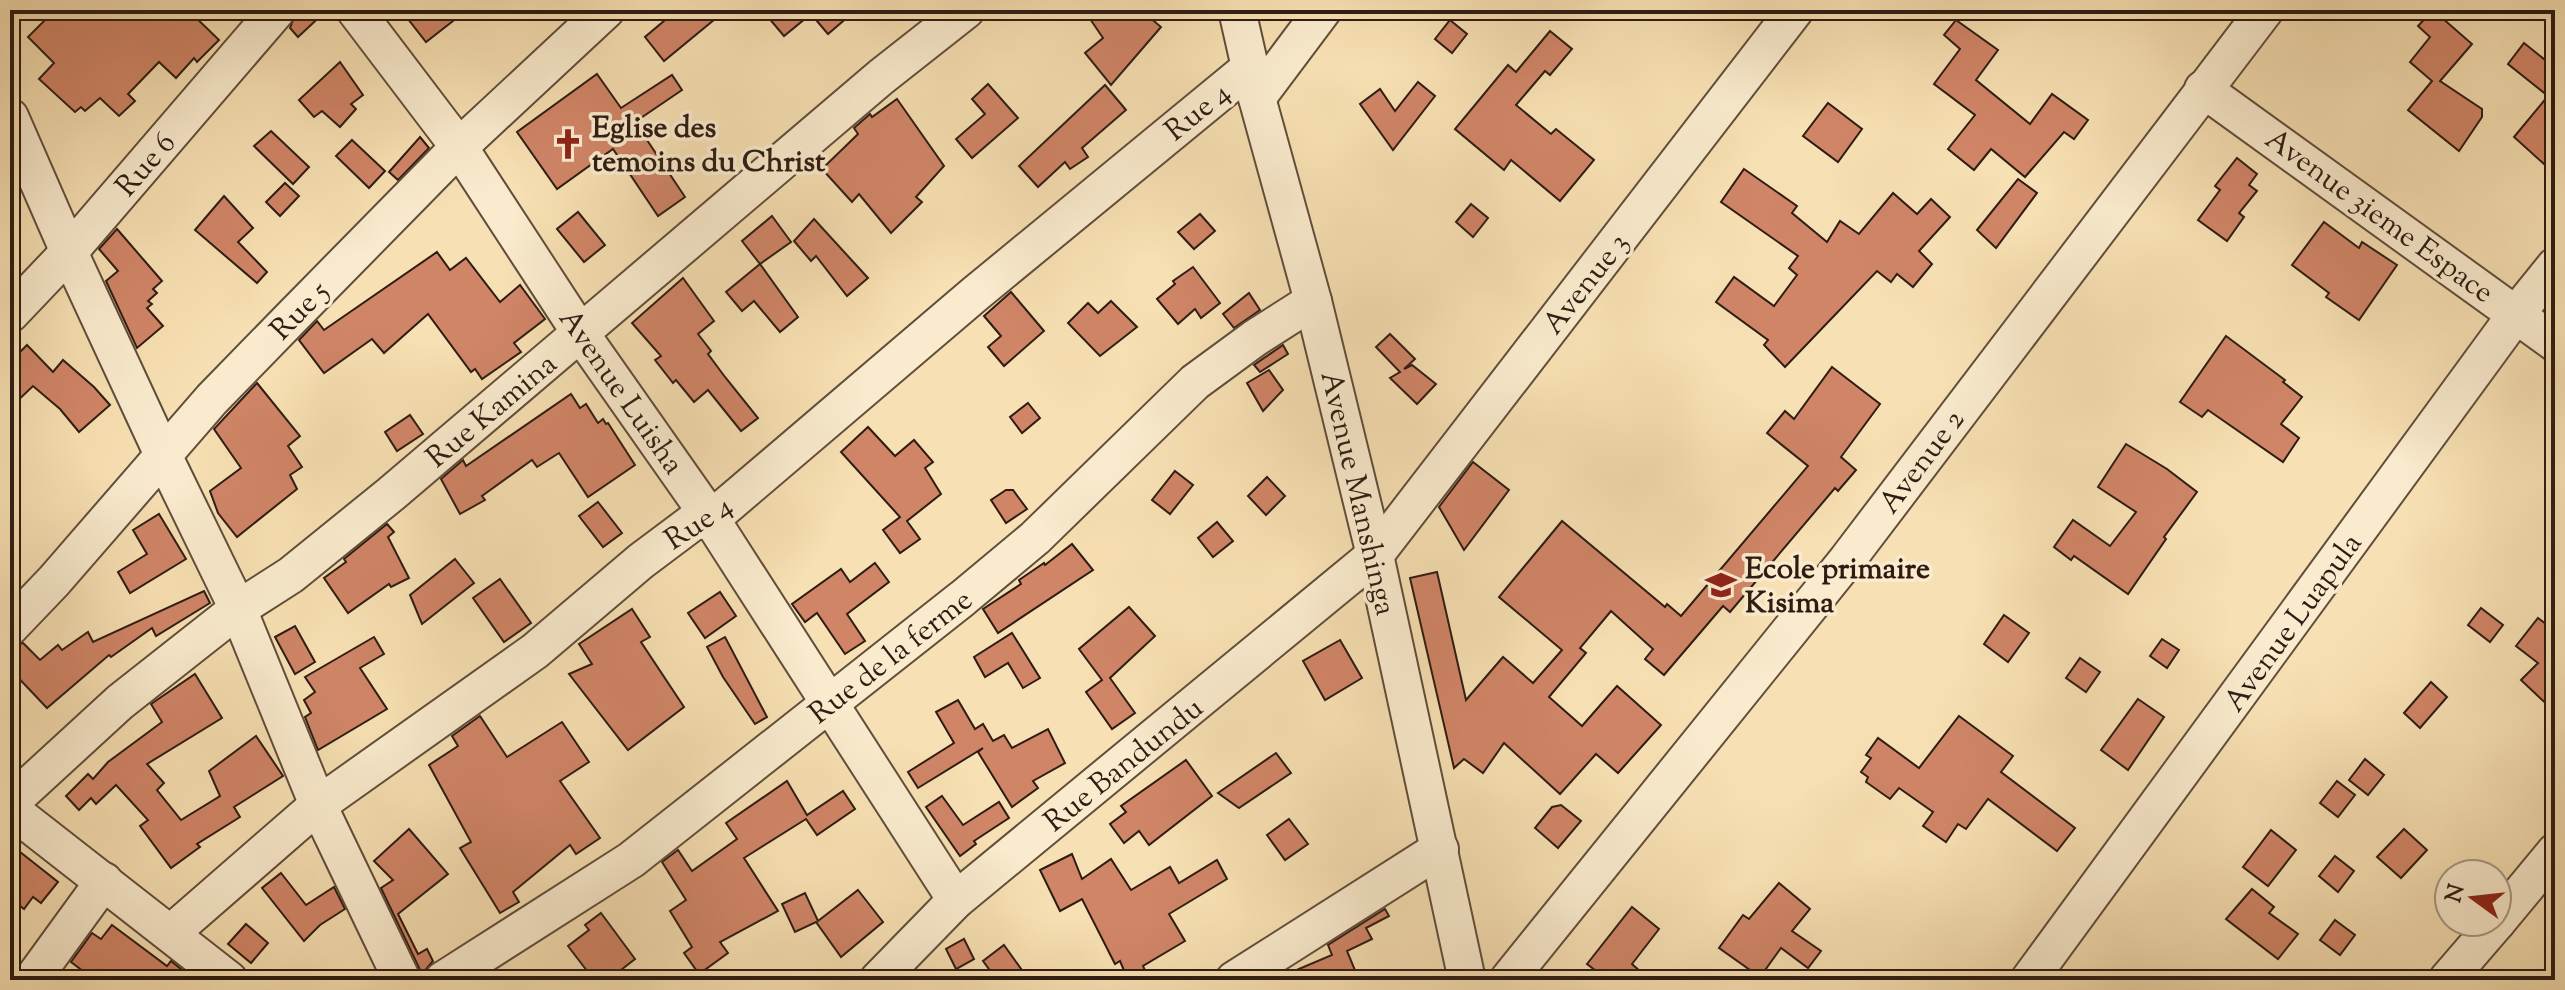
<svg xmlns="http://www.w3.org/2000/svg" width="2565" height="990" font-family="'Sorts Mill Goudy',serif">
<rect width="100%" height="100%" fill="#f7e0b3"/>
<filter id="stains"><feTurbulence type="fractalNoise" baseFrequency=".0025" numOctaves="4"/><feColorMatrix values="0 0 0 0 .2 0 0 0 0 .09 0 0 0 0 .02 0 0 0 .5 -.17"/></filter>
<radialGradient id="worn" r=".72"><stop offset=".6" stop-color="#630" stop-opacity="0"/><stop offset="1" stop-color="#630" stop-opacity=".3"/></radialGradient>
<g fill="#d08567" stroke="#2e1c13" stroke-width="2">
<path d="M55,10H188L219,40L197,62L194,58L176,78L159,62L128,94L135,101L119,116L100,98L85,111L81,107L75,112L39,79L54,63L28,37Z"/>
<path d="M297,10H327L298,37L290,28Z"/>
<path d="M401,10H467L426,42Z"/>
<path d="M677,10H726L664,61L645,37Z"/>
<path d="M762,10H856L828,34L811,14L784,36Z"/>
<path d="M1084,10H1141L1161,27L1111,85L1085,53L1103,38Z"/>
<path d="M2433,10L2472,44L2440,81L2482,109V117L2459,151L2408,110L2432,81L2410,62L2430,37L2418,26Z"/>
<path d="M1450,20L1467,34L1452,53L1435,39Z"/>
<path d="M1956,20L1998,50L1976,80L2030,124L2052,94L2088,120L2074,139L2064,132L2025,177L1991,149L1974,170L1948,149L1975,115L1934,84L1960,49L1944,35Z"/>
<path d="M1550,31L1572,49L1550,75L1545,71L1516,105L1551,134L1556,129L1594,160L1560,201L1511,160L1504,170L1455,129L1508,65L1516,72Z"/>
<path d="M2524,43L2555,68V174L2514,137L2548,96L2508,64Z"/>
<path d="M340,62L363,95L351,104L356,109L340,127L322,111L314,117L299,100Z"/>
<path d="M597,74L621,108L672,75L682,90L635,122L685,197L658,216L613,149L557,189L517,132Z"/>
<path d="M1418,82L1435,96L1393,150L1360,104L1380,89L1395,111Z"/>
<path d="M988,84L1018,118L972,158L956,139L985,114L972,99Z"/>
<path d="M1105,85L1126,110L1082,148L1088,157L1070,169L1065,162L1038,187L1019,166Z"/>
<path d="M897,99L944,166L916,197L922,202L891,233L859,194L852,202L822,169L858,134L854,128L870,114L872,117Z"/>
<path d="M1828,103L1862,129L1838,162L1803,136Z"/>
<path d="M271,131L309,167L293,184L254,146Z"/>
<path d="M420,137L429,148L398,180L389,172Z"/>
<path d="M352,140L385,171L369,188L336,156Z"/>
<path d="M2237,158L2257,174L2249,185L2257,191L2239,213L2244,217L2227,241L2198,220L2220,190L2215,186Z"/>
<path d="M1744,169L1797,206L1792,213L1827,242L1840,221L1859,234L1893,193L1917,214L1931,199L1950,217L1919,251L1932,264L1913,287L1897,274L1891,282L1877,271L1785,367L1764,345L1768,340L1716,302L1734,277L1774,306L1797,275L1789,268L1798,256L1721,202Z"/>
<path d="M2018,179L2037,193L1996,248L1977,230Z"/>
<path d="M285,183L299,196L280,216L266,202Z"/>
<path d="M224,196L253,228L238,242L267,272L257,283L195,230Z"/>
<path d="M1471,204L1488,218L1473,237L1456,222Z"/>
<path d="M578,212L605,245L584,262L557,229Z"/>
<path d="M1200,214L1215,231L1194,249L1178,232Z"/>
<path d="M772,216L791,242L760,264L742,241Z"/>
<path d="M814,219L868,278L847,296L816,256L811,261L794,241Z"/>
<path d="M2324,222L2359,248L2362,242L2397,265L2359,320L2326,297L2329,293L2292,265Z"/>
<path d="M117,229L162,281L153,289L157,293L148,301L152,304L147,308L163,326L137,348L106,281L118,271L99,249Z"/>
<path d="M437,252L450,270L466,258L500,302L520,285L545,319L514,343L521,352L482,379L475,369L471,372L428,314L384,353L372,339L324,373L299,340L317,321L324,330Z"/>
<path d="M760,264L798,317L780,332L754,301L742,311L726,292Z"/>
<path d="M1193,267L1220,303L1201,318L1195,309L1178,324L1157,299L1175,284L1173,281Z"/>
<path d="M683,278L714,321L698,334L711,351L708,354L725,377L758,418L741,431L708,390L694,402L676,380L673,383L655,360L661,356L632,323Z"/>
<path d="M1011,292L1044,331L1004,366L988,347L1001,336L984,316Z"/>
<path d="M1249,293L1260,310L1234,328L1223,314Z"/>
<path d="M1111,301L1137,327L1100,356L1068,323L1088,303L1098,313Z"/>
<path d="M1390,334L1415,359L1404,369L1412,365L1436,384L1417,404L1390,378L1400,372L1376,347Z"/>
<path d="M2226,336L2285,380L2283,382L2302,397L2281,424L2299,438L2283,462L2208,410L2202,417L2180,402Z"/>
<path d="M27,345L53,372L63,360L94,387L110,405L79,432L60,409L33,386L10,408V362Z"/>
<path d="M1283,345L1288,354L1260,372L1254,365Z"/>
<path d="M1832,367L1880,404L1841,457L1856,470L1838,491L1835,488L1730,612L1723,606L1664,675L1645,659L1653,649L1611,611L1580,648L1586,653L1549,697L1582,726L1617,686L1661,725L1618,773L1596,754L1560,794L1504,743L1483,773L1464,759L1454,768L1410,578L1437,572L1466,700L1503,657L1533,683L1562,650L1499,597L1562,521L1665,607L1667,604L1681,616L1808,466L1767,433L1785,411L1794,419Z"/>
<path d="M1269,370L1283,390L1263,411L1247,383Z"/>
<path d="M257,383L300,436L288,446L302,467L290,475L297,489L237,537L218,513L210,491L241,468L214,429Z"/>
<path d="M571,394L580,408L586,404L598,423L603,419L606,424L608,423L635,465L588,497L559,453L537,467L532,460L482,496L485,500L460,514L441,479L463,460L466,466Z"/>
<path d="M1028,403L1040,418L1022,433L1010,417Z"/>
<path d="M410,415L423,434L397,451L385,432Z"/>
<path d="M868,427L895,456L914,440L933,462L925,468L941,494L907,521L920,539L900,553L883,530L900,517L841,452Z"/>
<path d="M2126,444L2167,469L2197,492L2164,537L2166,539L2128,594L2074,556L2071,560L2054,547L2073,520L2110,546L2136,512L2098,487Z"/>
<path d="M1473,462L1509,490L1464,550L1439,507Z"/>
<path d="M1175,471L1193,485L1170,514L1152,500Z"/>
<path d="M1267,477L1285,496L1266,515L1248,496Z"/>
<path d="M1006,490H1013L1027,509L1006,523L991,500Z"/>
<path d="M598,502L622,533L603,547L579,516Z"/>
<path d="M159,514L186,559L130,593L118,572L147,554L133,530Z"/>
<path d="M1217,522L1233,541L1213,557L1198,538Z"/>
<path d="M387,524L394,532L388,537L409,578L391,587L389,584L348,613L324,578L346,562L344,559Z"/>
<path d="M1072,544L1093,570L998,633L983,609L1021,584L1019,580L1044,563L1045,565Z"/>
<path d="M455,559L474,583L422,624L410,595Z"/>
<path d="M875,563L889,582L847,614L865,641L845,654L817,613L805,622L792,604L841,569L850,582Z"/>
<path d="M500,579L531,623L504,642L473,598Z"/>
<path d="M204,591L210,603L156,636L152,628L111,657L109,655L47,708L10,669V647L23,643L40,660L58,645L62,650L88,632L93,642Z"/>
<path d="M720,592L736,616L705,638L688,613Z"/>
<path d="M1129,607L1155,636L1110,678L1135,713L1112,729L1086,692L1102,680L1079,649Z"/>
<path d="M2481,608L2503,625L2490,642L2468,625Z"/>
<path d="M632,609L650,637L641,642L684,707L628,750L569,674L592,664L579,644Z"/>
<path d="M2004,615L2029,633L2008,662L1984,644Z"/>
<path d="M2538,618L2555,631V712L2521,680L2538,663L2516,646Z"/>
<path d="M295,626L315,662L295,674L275,637Z"/>
<path d="M1012,633L1040,678L1023,688L1008,663L985,677L974,657Z"/>
<path d="M374,637L384,654L360,668L387,709L318,750L305,717L311,713L304,700L315,692L305,677Z"/>
<path d="M725,637L767,717L755,724L723,677L707,647Z"/>
<path d="M2162,639L2179,650L2167,668L2150,656Z"/>
<path d="M1340,640L1362,678L1325,700L1303,661Z"/>
<path d="M2080,658L2100,672L2086,692L2066,678Z"/>
<path d="M195,674L222,718L147,764L164,783L157,790L181,820L220,796L209,771L256,736L283,776L234,807L240,817L197,844L200,847L171,868L140,826L148,820L116,785L96,804L91,798L79,810L66,796L88,774L93,779L108,762L162,722L151,704Z"/>
<path d="M2431,682L2447,697L2420,728L2404,713Z"/>
<path d="M2138,699L2164,717L2128,770L2101,750Z"/>
<path d="M958,700L975,729L983,724L993,741L1004,735L1012,748L1048,729L1065,763L1033,781L1038,788L1012,807L978,752L983,748L918,788L908,772L954,743L936,712Z"/>
<path d="M480,716L507,757L562,722L589,762L560,781L600,838L576,854L570,845L513,892L519,902L500,913L460,848L471,842L429,765L458,746L452,736Z"/>
<path d="M1959,716L2013,756L2001,772L2075,828L2057,851L1988,799L1966,829L1958,824L1946,842L1923,826L1933,812L1899,788L1890,799L1866,782L1868,777L1861,772L1871,758L1866,755L1878,738L1919,768Z"/>
<path d="M1276,753L1291,773L1239,808L1218,793Z"/>
<path d="M2365,759L2384,775L2368,795L2349,780Z"/>
<path d="M1186,760L1212,796L1149,845L1139,831L1124,843L1110,824L1126,812L1121,806Z"/>
<path d="M787,781L807,815L843,791L855,809L817,835L806,819L744,858L778,911L720,942L728,953L699,974L684,953L692,947L670,911L686,900L662,862L678,850L692,871L737,839L726,823Z"/>
<path d="M2337,781L2355,795L2338,817L2320,803Z"/>
<path d="M942,796L963,825L999,802L1009,818L974,841L976,844L960,856L926,807Z"/>
<path d="M1561,805L1581,821L1558,848L1535,828L1552,807Z"/>
<path d="M1289,819L1308,844L1285,860L1267,835Z"/>
<path d="M409,829L448,874L398,914L418,954L427,949L433,961L422,974L381,888L393,880L374,861Z"/>
<path d="M2404,829L2427,850L2401,878L2377,857Z"/>
<path d="M2271,830L2296,850L2268,886L2243,867Z"/>
<path d="M10,844L58,882L41,903L33,897L24,909L10,898Z"/>
<path d="M1072,854L1082,879L1111,859L1131,890L1170,867L1179,883L1217,860L1227,879L1169,914L1185,941L1143,966L1149,980H1128L1120,961L1115,964L1082,899L1060,911L1040,870Z"/>
<path d="M2335,856L2354,871L2338,892L2319,876Z"/>
<path d="M281,873L306,905L334,887L345,909L320,925L304,941L262,888Z"/>
<path d="M1779,883L1810,909L1792,931L1821,951L1808,968L1781,948L1760,977L1719,948L1743,915L1749,919Z"/>
<path d="M2252,889L2274,907L2269,913L2298,934L2278,959L2226,919Z"/>
<path d="M858,890L883,922L841,957L816,922L795,932L782,904L805,893L818,921Z"/>
<path d="M1632,907L1659,929L1632,964L1650,980H1608L1587,964Z"/>
<path d="M1385,909L1389,916L1366,928L1372,939L1347,951L1359,980H1273L1332,955L1328,945Z"/>
<path d="M601,913L635,959L608,980H594L568,946L589,930L585,925Z"/>
<path d="M2335,920L2355,935L2340,955L2320,940Z"/>
<path d="M246,924L268,943L251,963L228,944Z"/>
<path d="M112,925L167,966L171,961L192,978L190,980H95L71,962L92,933L101,939Z"/>
<path d="M964,939L974,959L956,969L946,949Z"/>
<path d="M1004,945L1029,980H997L983,961Z"/>
</g>
<g fill="none" stroke-linecap="round" stroke-linejoin="round">
<defs>
<g id="minor">
<path d="M355,10L459,147L581,334L711,519L956,900"/>
<path d="M1237,10L1257,98L1313,301L1375,555L1467,980"/>
<path d="M2203,89L2555,343"/>
<path d="M1257,98L1323,10"/>
<path d="M10,117L69,252L164,457L238,609L318,805L402,980"/>
<path d="M10,314L69,252L277,10"/>
<path d="M10,627L54,581L212,399L291,318L459,147L606,10"/>
<path d="M10,803L120,702L238,609L291,575L391,494L881,77L966,10"/>
<path d="M10,809L229,980"/>
<path d="M2497,922L2555,852"/>
<path d="M171,933L318,805L535,651L641,561L693,522L711,519L975,294L1251,67"/>
<path d="M32,980L104,881"/>
<path d="M443,980L631,860L963,598L1035,538L1195,382L1255,338L1313,301"/>
<path d="M878,980L956,900L1375,555L1795,10"/>
<path d="M1234,980L1440,849"/>
<path d="M1508,980L1847,560L2265,10"/>
<path d="M2029,980L2517,313L2555,266"/>
<path d="M2447,980L2497,922"/>
</g>
</defs>
<use href="#minor" stroke="#604d3b" stroke-width="40"/>
<use href="#minor" stroke="#faebce" stroke-width="36"/>
</g>
<defs>
<symbol id="church-bare" viewBox="-9 -9 18 18"><path d="M-1.2-6h2.4v3.5h3.3v2.4h-3.3V6h-2.4V-.1h-3.3v-2.4h3.3Z" fill="#8f2418" stroke="#faebce" stroke-width="2.5" paint-order="stroke"/></symbol>
<symbol id="school-bare" viewBox="-9 -9 18 18"><path d="M0-5L7-2L0 1L-7-2ZM-4 1L0 2.5L4 1V4Q0 6-4 4Z" fill="#8f2418" stroke="#faebce" stroke-width="2.5" paint-order="stroke"/></symbol>
</defs>
<g fill-rule="evenodd">
<use href="#church-bare" x="546" y="122" width="44" height="44"/>
<use href="#school-bare" x="1699" y="563" width="44" height="44"/>
</g>
<g text-anchor="middle" stroke-width="7" stroke-linejoin="round" paint-order="stroke">
<g font-size="30" fill="#2e1c13" stroke="#faebce">
<text transform="translate(1197 111) rotate(-39)" y="10">Rue 4</text>
<text transform="translate(145 164) rotate(-49)" y="10">Rue 6</text>
<text transform="translate(2380 215) rotate(36)" y="10">Avenue 3ieme Espace</text>
<text transform="translate(1585 283) rotate(-52)" y="10">Avenue 3</text>
<text transform="translate(299 310) rotate(-46)" y="10">Rue 5</text>
<text transform="translate(622 391) rotate(55)" y="10">Avenue Luisha</text>
<text transform="translate(491 410) rotate(-40)" y="10">Rue Kamina</text>
<text transform="translate(1921 461) rotate(-53)" y="10">Avenue 2</text>
<text transform="translate(1359 493) rotate(77)" y="10">Avenue Manshinga</text>
<text transform="translate(698 522) rotate(-33)" y="10">Rue 4</text>
<text transform="translate(2292 622) rotate(-54)" y="10">Avenue Luapula</text>
<text transform="translate(890 656) rotate(-38)" y="10">Rue de la ferme</text>
<text transform="translate(1123 764) rotate(-39)" y="10">Rue Bandundu</text>
</g>
<g font-size="30" font-weight="bold" fill="#2e1c13" stroke="#faebce" text-anchor="start">
<text x="592" y="137">Eglise des<tspan x="592" dy="34">temoins du Christ</tspan></text>
<text x="1745" y="578">Ecole primaire<tspan x="1745" dy="34">Kisima</tspan></text>
</g>
</g>
<rect width="2565" height="990" fill="none" stroke="#f7e0b3" stroke-width="40"/>
<rect x="12" y="12" width="2541" height="966" fill="none" stroke="#2e1c13" stroke-width="4"/>
<rect x="20" y="20" width="2525" height="950" fill="none" stroke="#2e1c13" stroke-width="2"/>
<g transform="translate(2473 898) rotate(285)"><circle r="38" fill="#faebce" stroke="#a89883" stroke-width="2"/>
<path d="M0-6L14 30L0 20L-14 30Z" fill="#8f2418"/>
<text y="-12" font-size="22" font-weight="bold" text-anchor="middle" fill="#2e1c13">N</text>
</g>
<rect width="100%" height="100%" filter="url(#stains)"/>
<rect width="100%" height="100%" fill="url(#worn)"/>
</svg>
